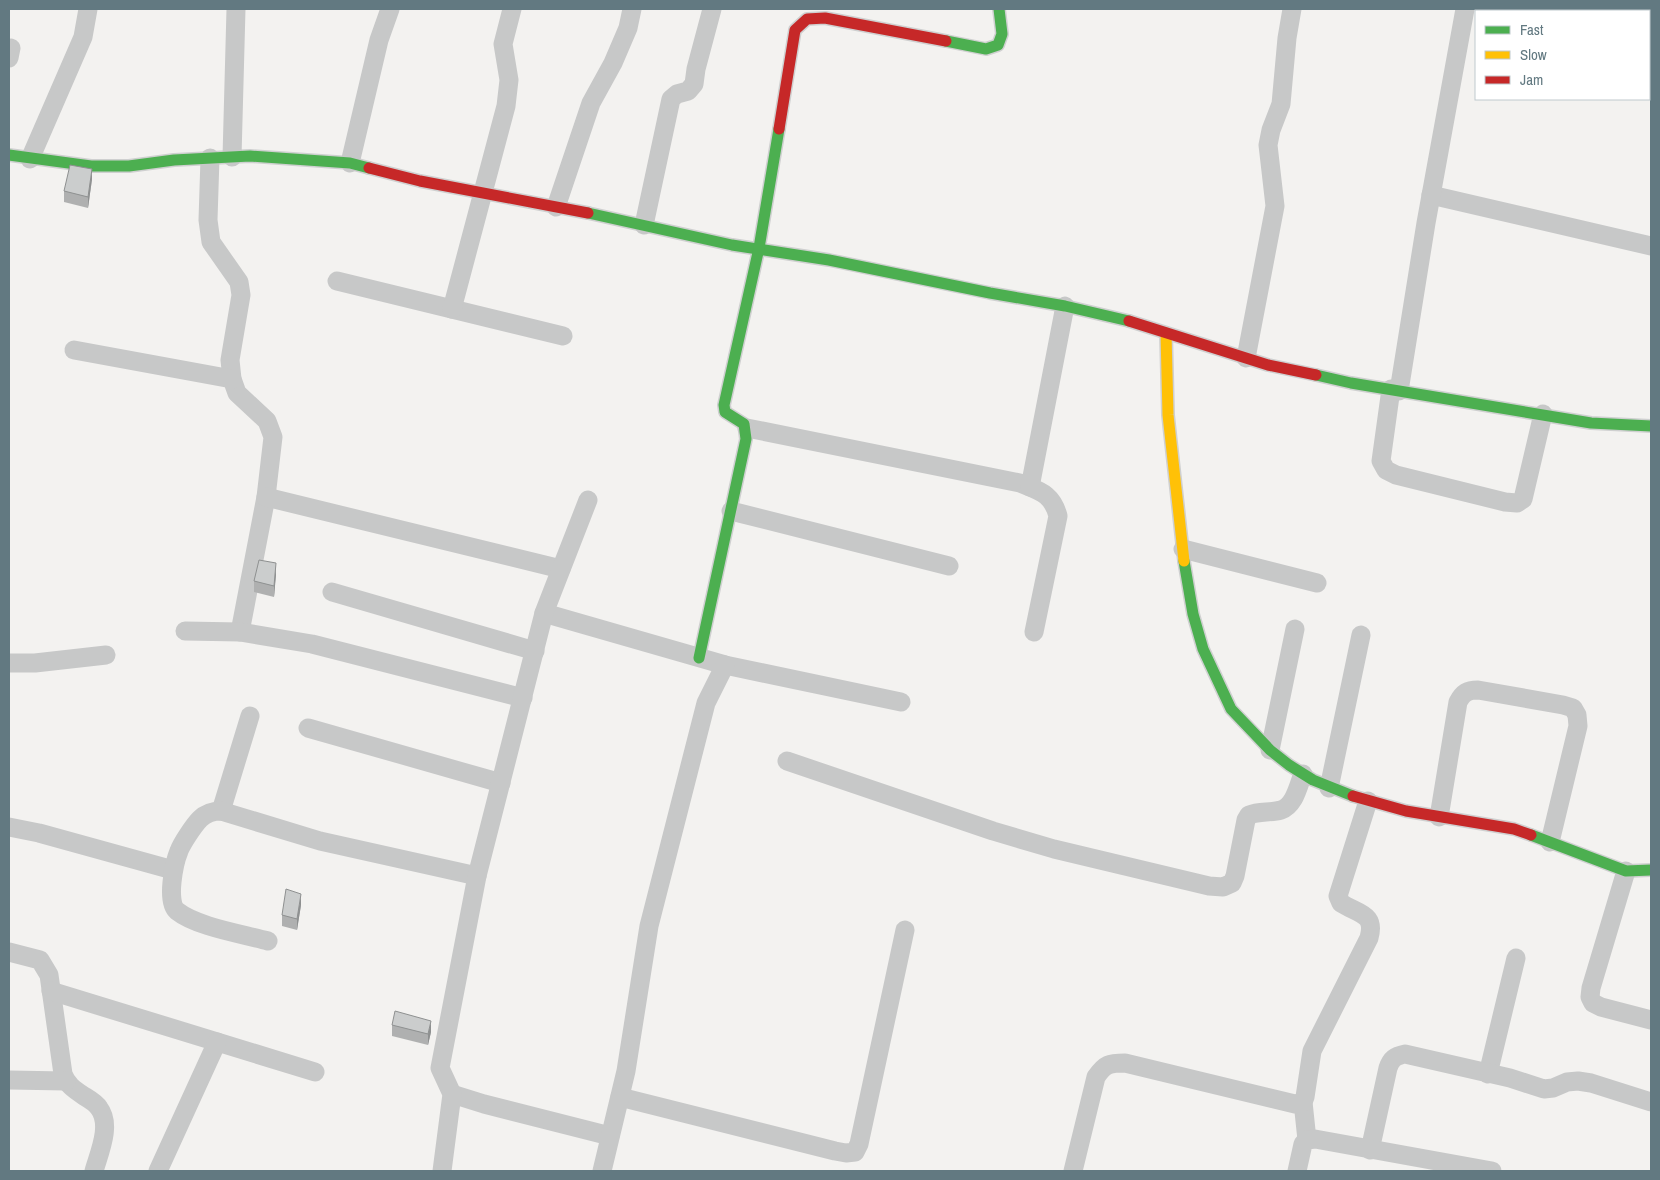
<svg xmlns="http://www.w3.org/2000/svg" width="1660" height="1180" font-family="'Archivo Narrow',sans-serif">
<rect width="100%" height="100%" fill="#f3f2f0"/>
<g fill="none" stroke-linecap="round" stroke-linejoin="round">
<defs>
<g id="fast">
<path d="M946,41L986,49L998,45L1002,34L999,9"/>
<path d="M9,155L91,166H129L174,160L250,156L350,163L369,168"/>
<path d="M588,213L732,245L829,260L990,293L1065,306L1129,321"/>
<path d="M1316,375L1351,383L1591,423L1651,426"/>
<path d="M1184,561L1193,614L1203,649L1231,709L1270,750L1289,765L1313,780L1353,796"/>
<path d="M699,658L746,439L744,424L725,412L724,405L759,248L779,129"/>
<path d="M1531,835L1626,871L1651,870"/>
</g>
<path id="slow" d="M1166,333L1168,415L1184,561"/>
<g id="jam">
<path d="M779,129L795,30L807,19L825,18L946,41"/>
<path d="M369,168L420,181L588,213"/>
<path d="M1129,321L1268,365L1316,375"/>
<path d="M1353,796L1406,811L1514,829L1531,835"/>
</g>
</defs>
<use href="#fast" stroke="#cfd0d0" stroke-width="14"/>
<use href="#slow" stroke="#cfd0d0" stroke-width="14"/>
<use href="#jam" stroke="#cfd0d0" stroke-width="14"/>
<g stroke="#c7c8c8" stroke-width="19">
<path d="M9,58L11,48"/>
<path d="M232,157L236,9"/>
<path d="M210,158L208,220L211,242L239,282L241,295L230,360L232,379L237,393L267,421L273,437L266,497L240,632"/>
<path d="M30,159L83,37L88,9"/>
<path d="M350,163L379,40L390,9"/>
<path d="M1431,195L1651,246"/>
<path d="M556,207L591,103L613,63L628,28L632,9"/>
<path d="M644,225L671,99L677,94L688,91L694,84L696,69L712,9"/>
<path d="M337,281L563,336"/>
<path d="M452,309L506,106L509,80L503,44L512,9"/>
<path d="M74,350L232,379"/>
<path d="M1246,358L1275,206L1268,145L1271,130L1281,104L1287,38L1292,9"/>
<path d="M1391,389L1381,461L1386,470L1396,475L1505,502L1517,503L1523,499L1543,414"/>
<path d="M1399,391L1426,223L1465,9"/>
<path d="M747,428L1020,483C1039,491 1052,493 1058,516L1034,632"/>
<path d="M1030,487L1065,306"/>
<path d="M266,497L561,569"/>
<path d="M731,511L949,566"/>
<path d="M1183,549L1317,583"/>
<path d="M332,592L535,651"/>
<path d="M544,613L725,665L901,702"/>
<path d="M185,631L240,632L312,644L523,698"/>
<path d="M9,663H35L106,655"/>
<path d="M308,728L501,783"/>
<path d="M1270,750L1295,629"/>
<path d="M787,761L993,831L1054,849L1209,886L1223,887L1232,883L1235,876L1246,820L1249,815C1259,811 1270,813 1281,810C1295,805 1298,786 1303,774"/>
<path d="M1329,788L1361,635"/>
<path d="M221,811L250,716"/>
<path d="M1439,817L1458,702C1463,693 1467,690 1478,690L1563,705L1573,708L1577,715L1578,726L1550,842"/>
<path d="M9,827L39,833L173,870"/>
<path d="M1626,871L1591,988L1590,997L1593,1003L1601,1007L1651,1020"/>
<path d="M268,941C243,934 197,927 177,911C166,902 174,863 179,851C182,843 194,825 200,819C206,813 213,811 221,811L320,841L477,876"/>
<path d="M9,952L40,960L49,975L63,1074C67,1085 75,1090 84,1096C89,1099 96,1103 99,1108C112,1125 99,1153 94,1171"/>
<path d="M51,991L315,1072"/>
<path d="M1488,1074L1516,958"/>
<path d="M9,1080L66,1081"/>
<path d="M452,1094L484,1104L610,1136"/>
<path d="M620,1097L835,1151L846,1153L855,1152L859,1144L905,930"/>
<path d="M1303,1102L1307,1140"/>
<path d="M1370,1150L1388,1068C1391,1059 1395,1056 1405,1054L1510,1078L1544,1089L1553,1088L1567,1082L1578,1081L1591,1083L1651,1102"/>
<path d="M158,1171L217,1042"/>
<path d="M442,1171L452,1094L440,1068L477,876L544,613L588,500"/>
<path d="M602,1171L626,1071L649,926L706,703L725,665"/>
<path d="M1073,1171L1096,1077C1105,1064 1109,1063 1125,1063L1295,1104L1303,1102L1305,1097L1312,1051L1369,938C1376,913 1358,914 1341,903L1338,896L1368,801"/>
<path d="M1297,1171L1303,1144L1307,1140L1315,1139L1492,1171"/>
</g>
<use href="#fast" stroke="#4caf50" stroke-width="11"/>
<use href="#slow" stroke="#ffc107" stroke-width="11"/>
<use href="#jam" stroke="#c62828" stroke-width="11"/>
</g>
<g fill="#afb0b0">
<path d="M92,179L88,208L64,202V191Z"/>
<path d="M276,574L274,597L254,592V581Z"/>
<path d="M301,905L297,930L282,926V915Z"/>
<path d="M392,1025L431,1032L428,1045L392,1036Z"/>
</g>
<g fill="#8e9090">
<path d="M92,169V179L88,208V197Z"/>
<path d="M276,563V574L274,597V586Z"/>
<path d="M301,894V905L297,930V919Z"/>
<path d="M431,1021V1032L428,1045V1034Z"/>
</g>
<g fill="#cbcdcd" stroke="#8e9090">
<path d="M70,165L92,169L88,197L64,191Z"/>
<path d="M259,560L276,563L274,586L254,581Z"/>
<path d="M286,889L301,894L297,919L282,915Z"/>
<path d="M395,1011L431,1021L428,1034L392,1025Z"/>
</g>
<rect width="1660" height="1180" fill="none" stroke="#627981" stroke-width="20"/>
<rect x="1475" y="10" width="175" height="90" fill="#ffffff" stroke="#c0c9cd"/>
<rect x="1485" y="26" width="25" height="8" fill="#4caf50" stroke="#c0c9cd"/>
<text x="1520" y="35" font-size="15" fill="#627981">Fast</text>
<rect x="1485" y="51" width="25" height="8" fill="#ffc107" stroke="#c0c9cd"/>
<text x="1520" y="60" font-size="15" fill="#627981">Slow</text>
<rect x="1485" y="76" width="25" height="8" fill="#c62828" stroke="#c0c9cd"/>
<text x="1520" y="85" font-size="15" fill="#627981">Jam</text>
</svg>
